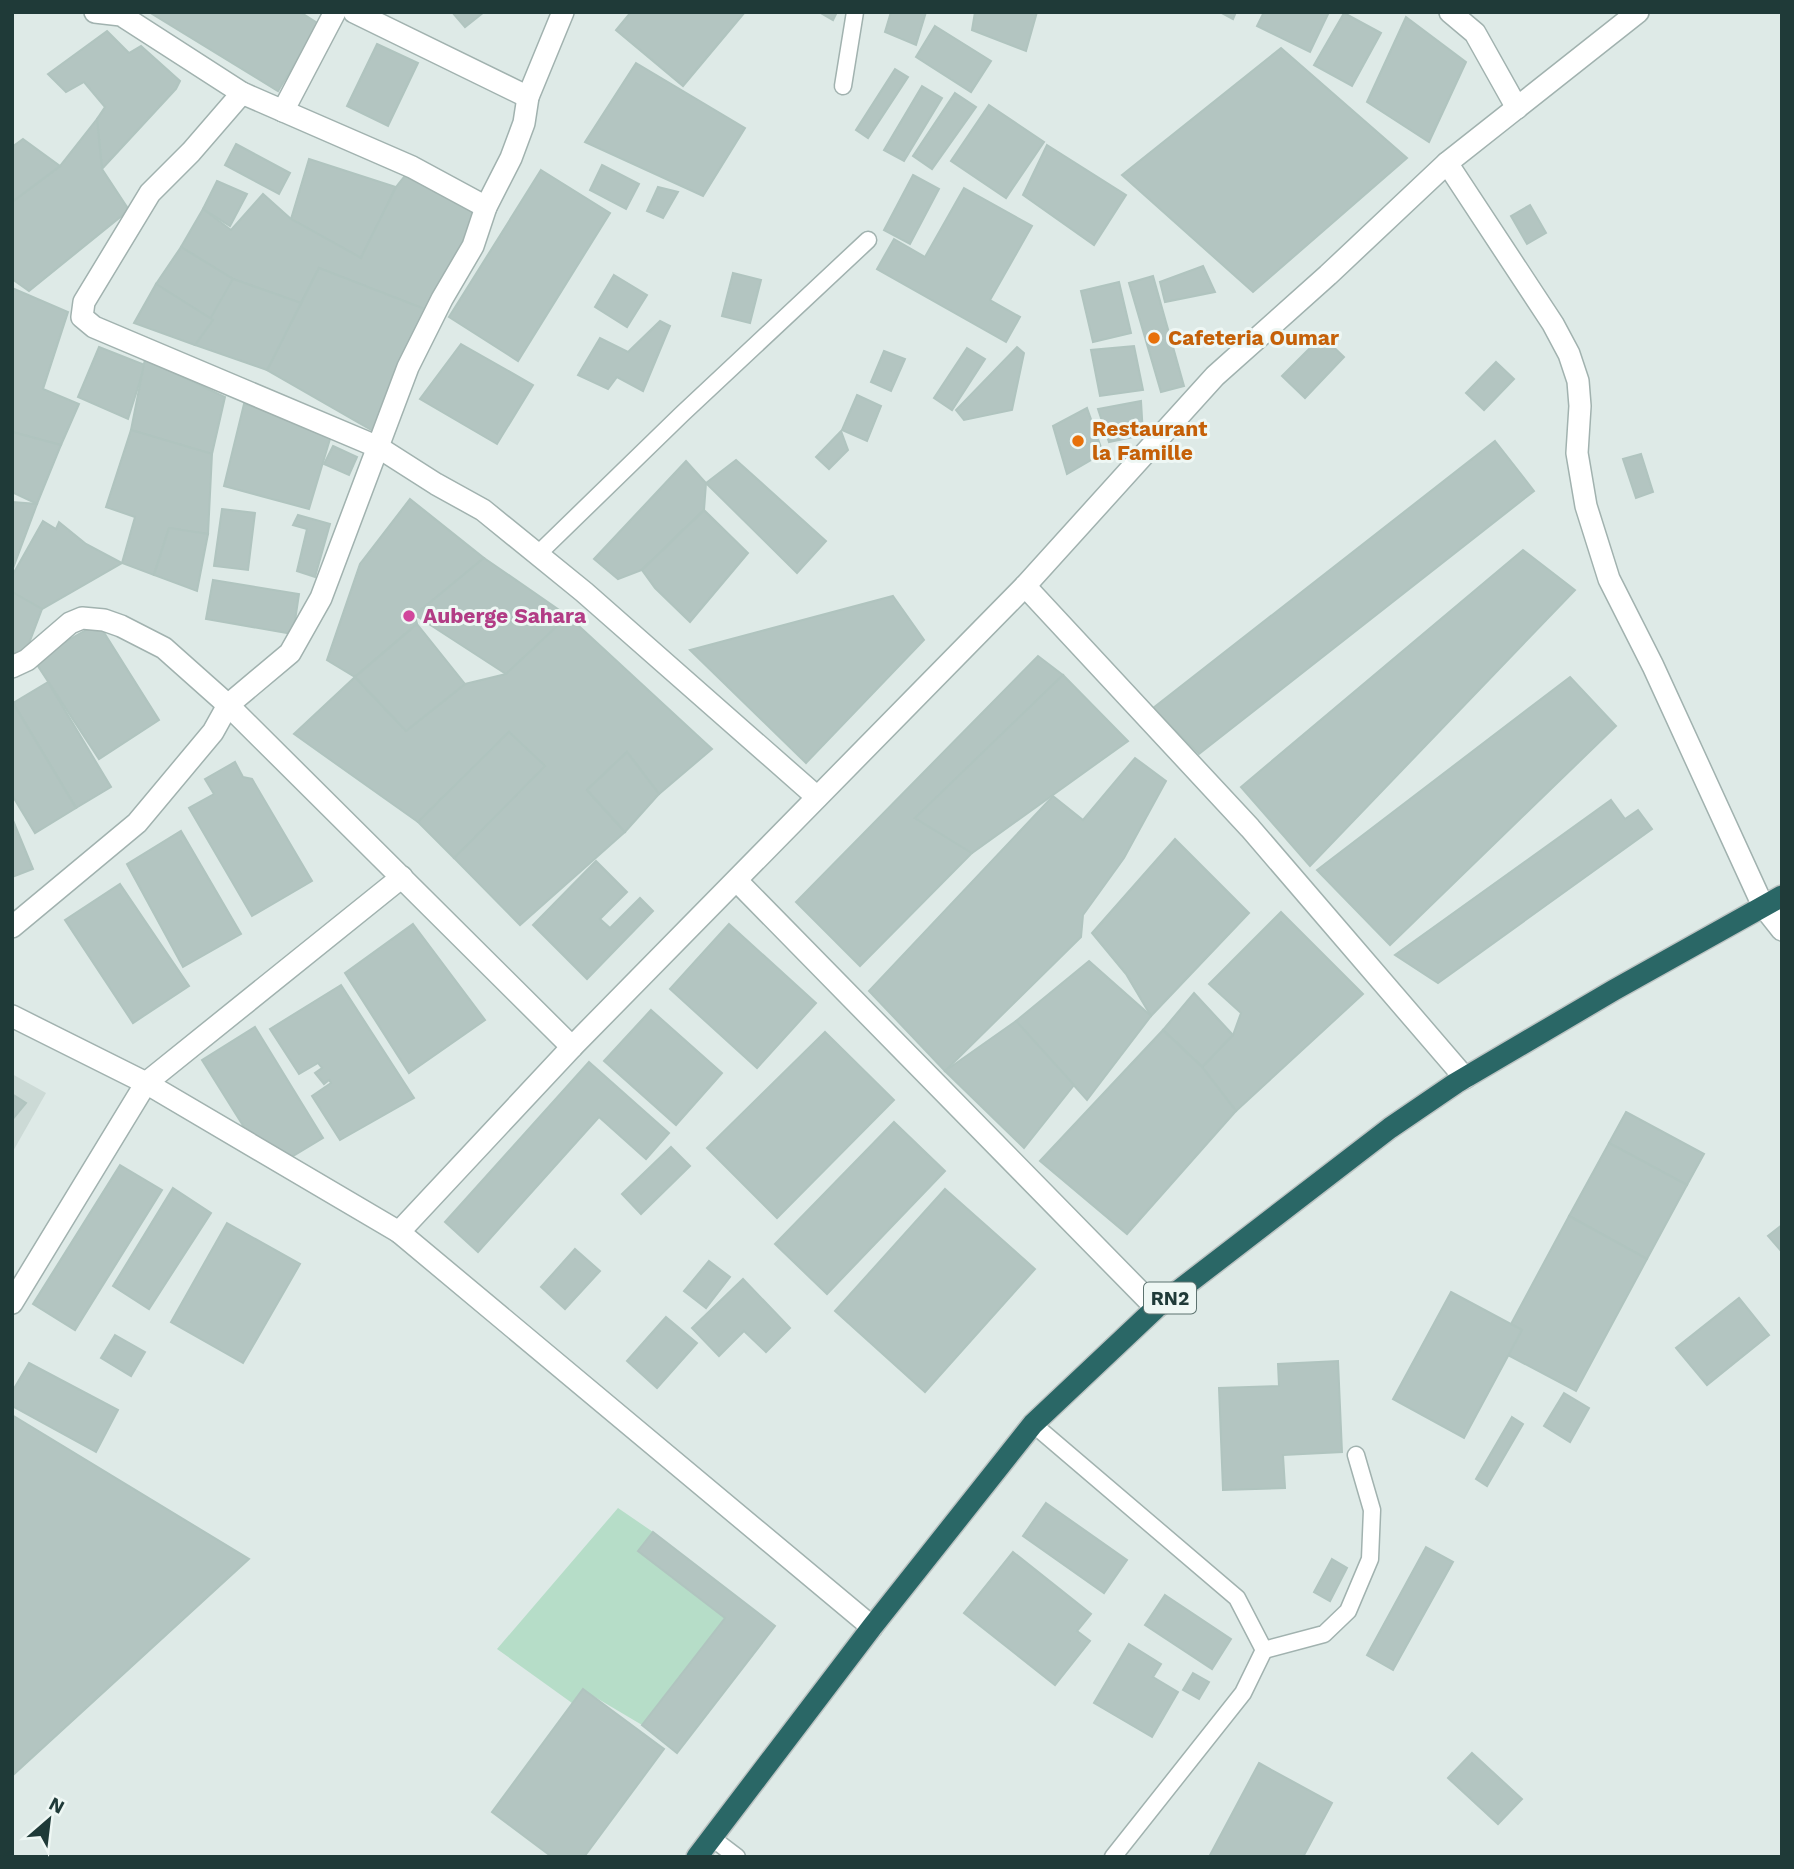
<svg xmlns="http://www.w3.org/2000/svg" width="1794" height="1869" font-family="'Work Sans',sans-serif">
<rect width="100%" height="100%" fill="#deeae7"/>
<path fill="#ccdad6" d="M12,1074L46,1093L12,1153Z"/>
<path fill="#b6ddc8" d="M618,1508L653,1532L638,1551L725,1618L642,1725L583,1690L572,1703L497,1649Z"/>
<g fill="#b3c5c1" stroke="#b0c4bf" stroke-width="2">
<path d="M149,12H300L319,24L278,91Z"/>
<path d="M452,12H484L465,27Z"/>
<path d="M631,12H745L683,86L616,30Z"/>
<path d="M819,12H837L833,20Z"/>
<path d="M891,12H926L916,45L885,32Z"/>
<path d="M975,12H1037L1026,51L972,30Z"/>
<path d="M1220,12H1236L1233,19Z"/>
<path d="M1264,12H1329L1310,52L1257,26Z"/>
<path d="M1344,13L1381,33L1352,86L1314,65Z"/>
<path d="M1406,17L1466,62L1429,142L1367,102Z"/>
<path d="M935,26L991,61L971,92L916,57Z"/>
<path d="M107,31L129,53L141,46L180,81L176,89L102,169L97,119L105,107L84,82L66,92L48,74Z"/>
<path d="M377,44L418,63L388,126L347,106Z"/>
<path d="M1281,48L1407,158L1253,292L1122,175Z"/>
<path d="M636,63L745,128L703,196L585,142Z"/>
<path d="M895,69L908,77L868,138L856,130Z"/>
<path d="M922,86L942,98L904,161L884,150Z"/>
<path d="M955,93L976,107L932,169L913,156Z"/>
<path d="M989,105L1044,142L1006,198L951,161Z"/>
<path d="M97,119L102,169L129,210L29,291L12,279V202L60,166Z"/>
<path d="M23,139L60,166L12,202V147Z"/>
<path d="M236,144L290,173L279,194L225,165Z"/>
<path d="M1047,145L1126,195L1094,245L1023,195Z"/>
<path d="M309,159L396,187L361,258L291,219Z"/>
<path d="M602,165L639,184L626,209L590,190Z"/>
<path d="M412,167L486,207L427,310L319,268L301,303L233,279L181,247L203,209L231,230L263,194L291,219L361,258L396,187Z"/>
<path d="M541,170L610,213L518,361L449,317Z"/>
<path d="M913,175L939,189L910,244L884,230Z"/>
<path d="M217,181L247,194L230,226L203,209Z"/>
<path d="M658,187L678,192L663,218L647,211Z"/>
<path d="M964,188L1032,226L990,300L1020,317L1006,342L877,269L894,239L925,257Z"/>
<path d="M1530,205L1546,233L1527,244L1511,216Z"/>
<path d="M181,247L233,279L213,320L156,284Z"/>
<path d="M1203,266L1215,292L1165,302L1160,282Z"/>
<path d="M319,268L427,310L375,432L267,370Z"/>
<path d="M733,273L761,280L750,323L722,316Z"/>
<path d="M614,275L647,295L627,327L595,307Z"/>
<path d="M1153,276L1184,386L1161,392L1129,283Z"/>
<path d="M233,279L301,303L267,370L195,345Z"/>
<path d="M1119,282L1131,333L1093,342L1081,291Z"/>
<path d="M156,284L213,320L195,345L134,323Z"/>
<path d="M12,288L68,312L43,389L79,404L61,445L12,432Z"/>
<path d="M660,321L670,326L643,391L617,377L608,389L578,375L600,338L628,352Z"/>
<path d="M1322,336L1344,357L1305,398L1282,376Z"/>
<path d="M461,344L533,385L497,444L420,399Z"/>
<path d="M1134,346L1143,390L1100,396L1091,350Z"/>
<path d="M99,347L145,365L128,419L78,397Z"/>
<path d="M1017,347L1024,353L1012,410L964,420L956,410Z"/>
<path d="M967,348L985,359L952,410L934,398Z"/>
<path d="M884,351L905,359L891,391L871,382Z"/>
<path d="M145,359L225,397L212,454L131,430Z"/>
<path d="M1496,362L1514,379L1484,410L1466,393Z"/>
<path d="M857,395L881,406L867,441L842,430Z"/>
<path d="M1141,401L1143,435L1109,442L1098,409Z"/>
<path d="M244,404L333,429L309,509L224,486Z"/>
<path d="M1087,408L1103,453L1067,474L1053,426Z"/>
<path d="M131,430L212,454L208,534L169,528L154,575L122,563L135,517L106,507Z"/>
<path d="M841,431L848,450L829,469L816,457Z"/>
<path d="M12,432L61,445L37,504L12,492Z"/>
<path d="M1495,441L1534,491L1199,754L1153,708Z"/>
<path d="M333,446L357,457L349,475L324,464Z"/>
<path d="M1641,454L1653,492L1636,498L1623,459Z"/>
<path d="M736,460L826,541L797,573L706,483Z"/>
<path d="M686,461L706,483L704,510L642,570L618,579L594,559Z"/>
<path d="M410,499L484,558L415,615L417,624L355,677L327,660L360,564Z"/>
<path d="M12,502L37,504L12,571Z"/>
<path d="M222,509L255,513L248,570L214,566Z"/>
<path d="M704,510L748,553L690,622L655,588L642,570Z"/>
<path d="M298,515L330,524L315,577L297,571L307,529L293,525Z"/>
<path d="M43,521L56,529L59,522L86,544L122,563L42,609L12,592V576Z"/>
<path d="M169,528L208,534L197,591L154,575Z"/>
<path d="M1523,550L1575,590L1310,866L1241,787Z"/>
<path d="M484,558L568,616L506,674L415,615Z"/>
<path d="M213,580L299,594L293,634L206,619Z"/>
<path d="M12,592L42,609L25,654L12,659Z"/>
<path d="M893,596L924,640L806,763L690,650Z"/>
<path d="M568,616L712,749L659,794L627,752L587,790L625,832L520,925L454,858L545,766L509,732L418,822L294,734L355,677L406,731L465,684L506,674Z"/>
<path d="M98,623L159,720L99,759L34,660Z"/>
<path d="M417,624L465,684L406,731L355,677Z"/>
<path d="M1038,656L1063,675L915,818L972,853L860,966L796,902Z"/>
<path d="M1063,675L1128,741L972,853L915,818Z"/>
<path d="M1570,677L1616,726L1390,945L1317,870Z"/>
<path d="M48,682L111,787L76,808L13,703Z"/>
<path d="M13,703L76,808L35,833L12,795Z"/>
<path d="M509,732L545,766L454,858L418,822Z"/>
<path d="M627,752L659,794L625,832L587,790Z"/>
<path d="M1135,758L1166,781L1124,858L1083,915L1081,937L945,1071L869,991L1053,796L1083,820Z"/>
<path d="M235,762L243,777L252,779L312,881L252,916L189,808L214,794L205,779Z"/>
<path d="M1611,800L1625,819L1638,810L1652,829L1438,983L1395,955Z"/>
<path d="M12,818L33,869L12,877Z"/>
<path d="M181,831L241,934L183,967L127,864Z"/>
<path d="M1175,839L1249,913L1151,1016L1126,974L1092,933Z"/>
<path d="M596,861L627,892L600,919L610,928L640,898L653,911L587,979L533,925Z"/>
<path d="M120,884L189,986L133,1023L65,920Z"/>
<path d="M1281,912L1363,994L1236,1111L1202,1067L1233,1035L1241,1013L1209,984Z"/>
<path d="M413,924L485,1020L409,1073L345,973Z"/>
<path d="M729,924L816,1003L757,1068L670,989Z"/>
<path d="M1089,961L1151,1016L1087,1100L1016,1021Z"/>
<path d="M341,985L414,1098L340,1140L312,1096L331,1083L329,1080L324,1084L315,1073L322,1068L318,1063L299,1074L270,1029Z"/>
<path d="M1194,993L1233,1035L1202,1067L1163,1030Z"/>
<path d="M651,1010L722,1073L676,1125L604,1061Z"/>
<path d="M1016,1021L1074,1085L1024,1148L945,1071Z"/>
<path d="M255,1027L323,1138L288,1159L244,1127L202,1060Z"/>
<path d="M1163,1030L1202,1067L1236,1111L1127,1234L1040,1161Z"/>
<path d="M825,1032L894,1100L777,1218L707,1148Z"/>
<path d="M589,1062L669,1133L646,1159L599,1117L478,1252L445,1222Z"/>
<path d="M12,1094L26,1103L12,1120Z"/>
<path d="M1626,1112L1704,1154L1687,1185L1609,1143Z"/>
<path d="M894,1122L945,1171L827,1294L775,1244Z"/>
<path d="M1609,1143L1687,1185L1647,1259L1569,1216Z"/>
<path d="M671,1147L690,1166L641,1214L622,1194Z"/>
<path d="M120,1165L162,1190L75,1330L33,1304Z"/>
<path d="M173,1188L211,1213L149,1309L113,1286Z"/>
<path d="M945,1189L1035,1269L925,1392L835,1311Z"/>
<path d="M1569,1216L1647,1259L1576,1391L1508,1355L1522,1330L1511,1324Z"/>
<path d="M227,1223L300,1264L243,1363L171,1322Z"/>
<path d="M1782,1225V1252L1768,1236Z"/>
<path d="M575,1249L600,1271L565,1309L541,1287Z"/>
<path d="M709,1261L730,1277L706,1308L684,1291Z"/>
<path d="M743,1279L790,1328L766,1352L744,1331L719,1356L692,1328Z"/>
<path d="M1451,1292L1522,1330L1464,1438L1393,1399Z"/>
<path d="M1739,1298L1769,1335L1707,1385L1676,1348Z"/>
<path d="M666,1317L697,1343L657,1388L627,1361Z"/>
<path d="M115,1335L145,1352L131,1376L101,1358Z"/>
<path d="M1338,1361L1342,1452L1283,1455L1285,1488L1223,1490L1219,1388L1279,1386L1278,1364Z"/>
<path d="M29,1363L118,1410L96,1452L12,1406V1392Z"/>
<path d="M1564,1393L1589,1408L1570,1442L1544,1426Z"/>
<path d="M12,1415L249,1559L12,1776Z"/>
<path d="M1512,1417L1523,1424L1487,1486L1476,1479Z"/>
<path d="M1046,1503L1127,1560L1104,1593L1023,1536Z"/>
<path d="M653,1532L775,1626L677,1753L642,1725L725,1618L638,1551Z"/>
<path d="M1426,1547L1453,1562L1393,1670L1367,1655Z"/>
<path d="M1013,1552L1091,1614L1077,1631L1090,1641L1055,1685L964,1613Z"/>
<path d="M1332,1559L1347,1568L1330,1601L1314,1592Z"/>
<path d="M1165,1595L1231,1639L1212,1669L1145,1625Z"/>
<path d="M1129,1644L1161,1664L1153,1677L1178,1692L1152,1737L1094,1703Z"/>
<path d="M1193,1673L1209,1682L1199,1699L1183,1690Z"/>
<path d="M583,1689L664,1749L584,1857H552L492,1812Z"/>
<path d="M1472,1753L1522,1799L1498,1824L1448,1778Z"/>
<path d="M1259,1763L1332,1803L1303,1857H1209Z"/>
</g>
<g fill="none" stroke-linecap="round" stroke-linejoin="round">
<defs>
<g id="lane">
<path d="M843,86L855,12"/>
<path d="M538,554L682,414L868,240"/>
<path d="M1033,1424L1237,1598L1264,1650L1243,1693L1113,1857"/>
<path d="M1264,1650L1324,1634L1348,1611L1370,1559L1372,1510L1356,1455"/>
<path d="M712,1838L737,1857"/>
</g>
<g id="street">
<path d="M95,12L121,15L242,93L412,167L486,207"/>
<path d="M354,12L528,97"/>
<path d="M1450,12L1475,33L1517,108"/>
<path d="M242,93L191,152L150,193L84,302L82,317L94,327L378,447L436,484L483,510L584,592L817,797"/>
<path d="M283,111L335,12"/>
<path d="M1447,163L1553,324L1569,354L1578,381L1580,406L1577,453L1586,506L1609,579L1653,666L1763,906L1782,930"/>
<path d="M1025,586L1250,828L1465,1078"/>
<path d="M12,667L27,660L70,623L82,618L104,620L121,626L164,648L228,705L572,1047"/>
<path d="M737,881L1156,1308"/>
<path d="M12,927L137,823L213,732L228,705L290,653L321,598L408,367L442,299L473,246L486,207L511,158L524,123L528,97L563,12"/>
<path d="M12,1016L146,1083L399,1232L872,1627"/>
<path d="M399,1232L572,1047L1025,586L1215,376L1328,275L1447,163L1638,12"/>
<path d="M12,1303L146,1083L402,877"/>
</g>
<path id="highway" d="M697,1857L872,1627L1033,1424L1156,1308L1390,1128L1456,1083L1614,990L1782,896"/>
</defs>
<use href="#lane" stroke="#a1b2af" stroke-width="19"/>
<use href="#street" stroke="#a1b2af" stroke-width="24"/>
<use href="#highway" stroke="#bcc4c3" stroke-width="24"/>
<use href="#lane" stroke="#fff" stroke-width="16"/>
<use href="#street" stroke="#fff" stroke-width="21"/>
<use href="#highway" stroke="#2a6766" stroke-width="21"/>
</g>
<g fill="#e8710a" stroke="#eef7f4" stroke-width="2.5">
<circle cx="1154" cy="338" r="7"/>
<circle cx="1078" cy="441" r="7"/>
</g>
<circle fill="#d1479c" stroke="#eef7f4" stroke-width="2.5" cx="409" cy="616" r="7"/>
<g text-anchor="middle" stroke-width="6" stroke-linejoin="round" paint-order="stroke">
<rect fill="#eef7f4" stroke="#5d7370" stroke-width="2" x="1144" y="1282.5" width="52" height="31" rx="5"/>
<g font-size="19" font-weight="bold" fill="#1f3a38">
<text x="1170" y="1305">RN2</text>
</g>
<g font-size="21" font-weight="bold" fill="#c56008" stroke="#eef7f4" text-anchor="start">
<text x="1168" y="345">Cafeteria Oumar</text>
<text x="1092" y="436">Restaurant<tspan x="1092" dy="24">la Famille</tspan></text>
</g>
<g font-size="21" font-weight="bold" fill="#b23c85" stroke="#eef7f4" text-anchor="start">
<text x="423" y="623">Auberge Sahara</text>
</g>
</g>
<rect width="1794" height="1869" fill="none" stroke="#1f3a38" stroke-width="28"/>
<g transform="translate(49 1820) rotate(28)" stroke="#eef7f4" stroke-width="5" paint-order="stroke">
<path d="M0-5L12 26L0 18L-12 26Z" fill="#1f3a38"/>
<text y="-10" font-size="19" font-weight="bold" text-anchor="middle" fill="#1f3a38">N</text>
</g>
</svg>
